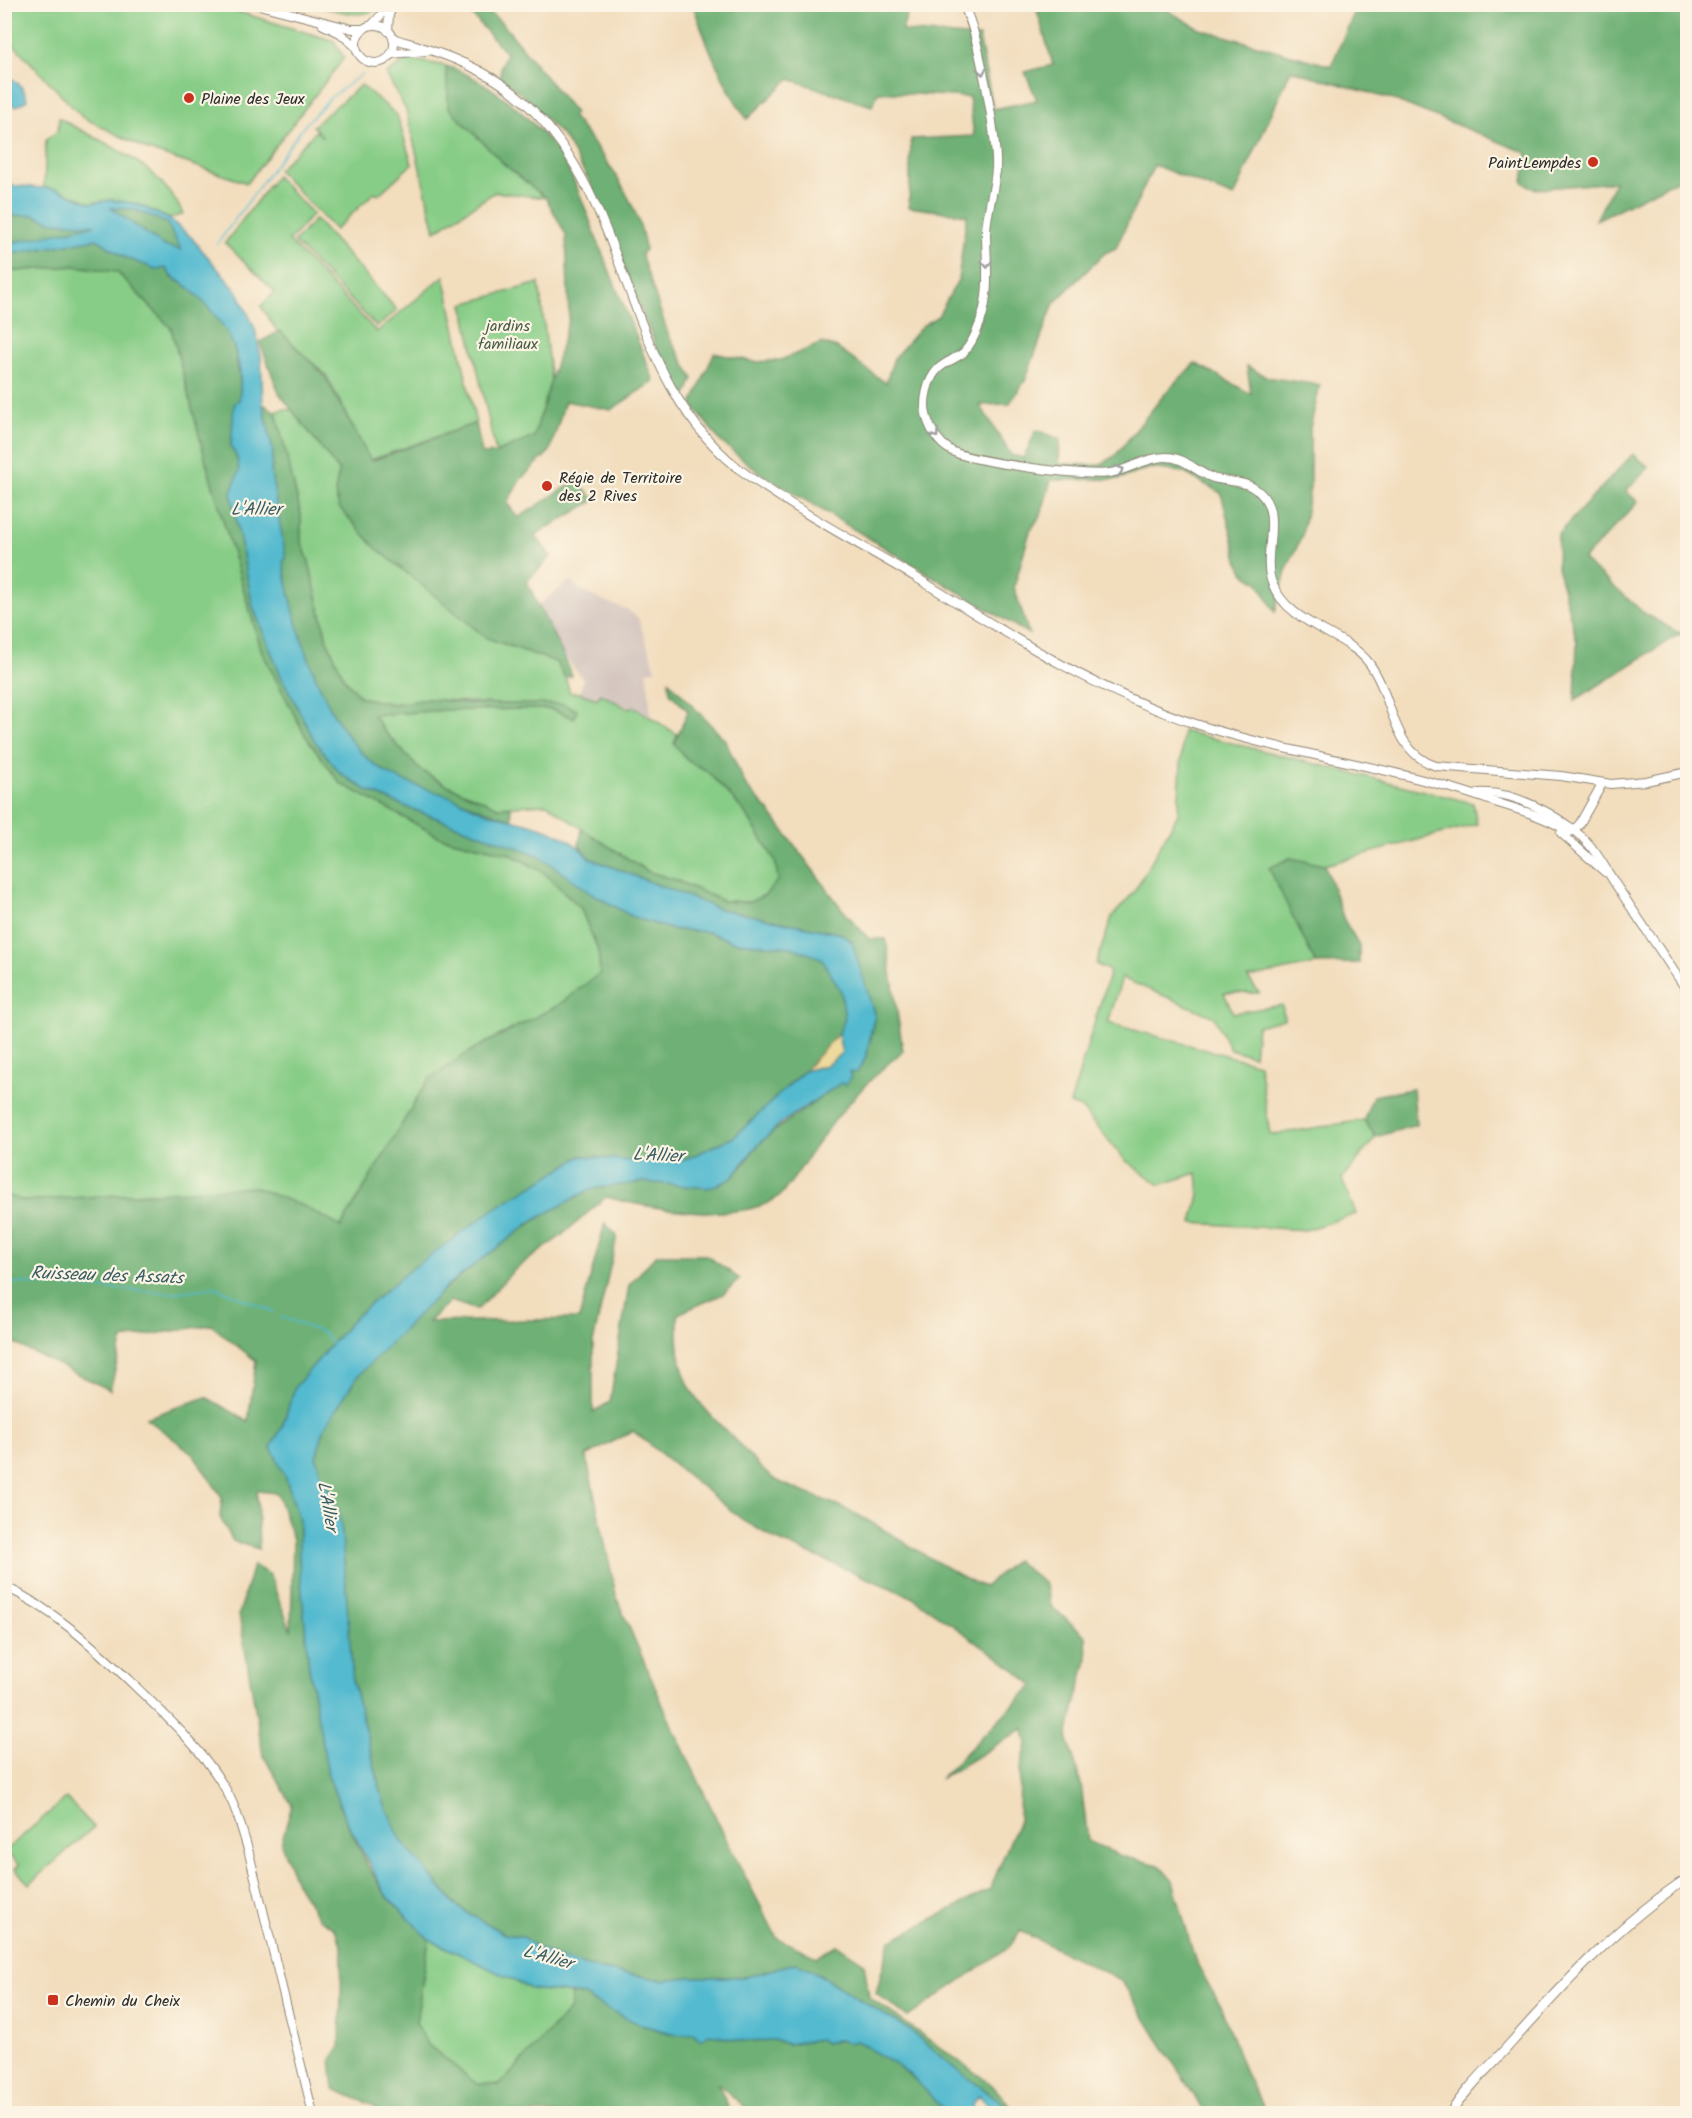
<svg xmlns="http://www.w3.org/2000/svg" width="1692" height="2118" font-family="Kalam,sans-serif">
<rect width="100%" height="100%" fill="#fcf5e5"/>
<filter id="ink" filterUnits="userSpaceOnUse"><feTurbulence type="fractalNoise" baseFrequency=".0167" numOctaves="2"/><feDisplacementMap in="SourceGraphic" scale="12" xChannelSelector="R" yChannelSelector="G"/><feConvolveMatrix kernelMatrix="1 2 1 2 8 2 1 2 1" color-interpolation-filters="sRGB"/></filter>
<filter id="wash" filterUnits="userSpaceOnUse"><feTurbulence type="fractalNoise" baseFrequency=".008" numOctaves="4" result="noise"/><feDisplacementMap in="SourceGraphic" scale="24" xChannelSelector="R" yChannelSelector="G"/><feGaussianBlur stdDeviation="1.35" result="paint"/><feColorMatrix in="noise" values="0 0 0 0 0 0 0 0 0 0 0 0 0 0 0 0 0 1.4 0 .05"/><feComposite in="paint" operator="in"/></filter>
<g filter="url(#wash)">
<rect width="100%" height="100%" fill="#f2ddbd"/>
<path fill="#cfc0ba" d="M570,581L579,589L607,603L627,609L638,618L656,670L647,671L651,716L601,695L597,699L580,693L583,679L564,656L537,606Z"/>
<g fill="#88cd87" stroke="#5a7c59" stroke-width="1.5">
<path d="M4,5H216L334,41L344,58L247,183L148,150L82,117L15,46L5,39Z"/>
<path d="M313,5L384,4V5C364,22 336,10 313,5Z"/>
<path d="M409,59L446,66L449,108L505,165L546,198L495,192L435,231L406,110L386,74Z"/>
<path d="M361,85L397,115L412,164L378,195L375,192L335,230L278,170L316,131L323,137L313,126Z"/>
<path d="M59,118C105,145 159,162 183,214L169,219L137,204L112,200L91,203L58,189L44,188L46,140L58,131Z"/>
<path d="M276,176L313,214L289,241L377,332L444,276L476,423L370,460L326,375L277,331L261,306L275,292L225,243Z"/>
<path d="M315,219L397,310L377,327L294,242Z"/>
<path d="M75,266L117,272L171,328L207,465L262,652L305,735L340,783L440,837L510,854L542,871L580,907L598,950L601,973L557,1006L474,1049L428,1080L341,1227L303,1206L147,1193L24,1201L5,1195V272Z"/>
<path d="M539,283L551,381L534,437L496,453L463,304Z"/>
<path d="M283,409L292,410L339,471L335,493L339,507L375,547L487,638L556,662L565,677L570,693H580L597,699L601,694L627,708L634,707L677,734L674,744L688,761L707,771L744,811L775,860L779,880L765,895L750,902L723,901L673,879L649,872L608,847L547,804L498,807L447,785L420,770L384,731L373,715L447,710L550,709L574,718L577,710L429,699L392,704L360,697L344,678L327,640L309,562L301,540V515L276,412Z"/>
<path d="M1183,731L1473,803L1477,824L1325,865L1290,858L1270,868L1316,964L1248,978L1259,993H1224L1233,1013L1282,1005L1284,1019L1257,1026L1254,1056L1230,1049L1214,1017L1122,978L1108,1023L1259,1064L1270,1135L1364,1120L1376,1137L1342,1179L1356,1214L1305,1230L1192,1223L1199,1195L1197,1173L1160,1185L1125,1160L1081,1108L1070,1104L1110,971L1096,964L1112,917L1134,892L1178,814Z"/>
<path d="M66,1798L94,1827L29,1884L15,1869L19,1865L5,1851Z"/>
<path d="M429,1939L531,1989L572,1994L570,2009L500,2085L477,2084L427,2044L416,2023Z"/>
</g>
<g fill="#6eb074" stroke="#4c6e50" stroke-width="1.5">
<path d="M741,4L909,7L902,31L979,37L993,109L1037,100L1025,72L1053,65L1037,10L1039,5H1158L1200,29L1331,66L1355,11L1336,5H1687V175L1596,220L1615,182L1534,189L1523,182L1527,153L1397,101L1291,70L1234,197L1154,165L1116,248L1105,253L1054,303L1025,381L1009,404L980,405L1011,455L1024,458L1036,430L1060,439L1059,464L1100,465L1115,456L1163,396L1195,363L1251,394L1247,366L1266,377L1320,385L1310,428V487L1302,536L1286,571L1275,612L1258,582L1245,574L1239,563L1221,493L1183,472L1150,468L1119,479L1051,480L1041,515L1030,531L1014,587L1029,634L760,473L721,442L692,405L714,353L755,362L781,360L822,343L837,348L886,383L894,358L922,326L938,316L958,280L967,215L909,207L911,139L974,136L969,97L878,92L872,106L789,79L747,119C722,83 707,45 693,5H725L734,10Z"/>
<path d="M463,5H481L503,24L575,113L572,116C601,152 641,203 645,250L641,254L669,337L693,378L687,394L680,397L666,372L590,182L565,139L524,96L500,78L501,66L506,53Z"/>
<path d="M446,66C484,78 523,110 549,141C572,167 585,208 597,240C616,287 635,334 654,381L611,410L565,401L550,451L520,480L507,503L518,518L576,481L595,500L535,535L551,557L527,581C540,614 560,643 572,676L565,677L556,662L487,638L375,547L339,507L335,493L339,471L279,393L260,342L280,331L324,375L371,461L476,423L482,454L496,453L534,437L569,319L566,235L546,198L505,165L449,108Z"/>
<path d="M110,207L133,209L168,223L181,251L164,246Z"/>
<path d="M34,215L52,222L98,225L5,244V216Z"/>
<path d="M97,239L126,258L166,268L172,278L189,287L219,317L233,339L241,387L231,446L237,458L239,471L231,493L253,607L282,677L315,741L340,773L368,791L412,809L538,855L588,891L633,917L671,929L708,932L734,942L791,947L822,958L841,991L845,1019L838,1034L804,1071L734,1137L684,1160L632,1161L581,1156L406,1273L354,1318L295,1387L282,1427L271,1447L286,1478L299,1519V1560L309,1667L328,1775L344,1817L370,1870L386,1895L429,1939L416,2022L427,2044L477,2084L500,2085L570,2009L572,1994L584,1995L592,2001C622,2014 660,2039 693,2033L701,2040L709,2034L741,2041L776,2040L787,2044L819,2039L825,2043C834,2041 847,2038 857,2041C879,2048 935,2093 947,2113H752L717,2083L732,2113L376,2114L374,2106L334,2089L331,2059L340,2048L342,1947L335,1929L319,1919L296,1883L281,1844L292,1805L263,1755L239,1614L253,1565L269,1574L291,1631L293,1540L277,1493L257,1491L259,1549L233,1541L220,1517L222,1497L192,1453L146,1418L206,1397L248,1421L256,1361L211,1325L123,1339L110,1390L5,1339V1195L24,1201L254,1187L303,1206L341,1227L428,1080L474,1049L557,1006L600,973L598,950L580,907L542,871L510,854L440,837L340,783L305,735L262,652L207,465L171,328L117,272L75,266L5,272V255Z"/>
<path d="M263,404L276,412L301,515V540L309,562L327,640L344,678L360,697L392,704L429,699L474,704H563L577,710L574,718L550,709L447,710L373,715L384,731L420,770L447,785L498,807H511L512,819C489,813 469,804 447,796C417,785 395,782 369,760C322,720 292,620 283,561L285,559L271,472L273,451Z"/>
<path d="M1633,454L1649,467L1626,491L1638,502L1583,560L1644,613L1679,633L1687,627V638L1679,634L1575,700L1577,642L1557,566L1558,534Z"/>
<path d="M669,681L725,740L746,786L769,811L842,909L869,939H886L903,1051C869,1078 842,1109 817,1144C805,1160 793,1183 779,1196C745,1225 646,1208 606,1197L560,1237L513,1271L477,1310L450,1301L428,1322L579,1319L605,1223L617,1236L593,1342V1412L610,1402L629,1285L656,1255H706L740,1279L723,1294L678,1314C676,1384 692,1397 739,1444C749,1455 761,1471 774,1479C798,1492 826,1499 850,1511C896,1534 937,1566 984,1587L1015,1560L1045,1584L1051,1606L1086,1636L1087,1660L1067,1736L1081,1784L1088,1841L1121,1856L1159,1865L1173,1881L1195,1960L1221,2007L1245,2073L1267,2113H1205L1121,1980L1020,1931L1010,1946L908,2017L876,1993L890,1941L990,1889L1019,1820L1020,1770L1027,1745L1024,1728L940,1779L1033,1685L1002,1660L912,1597L777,1540L744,1521L633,1431L586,1456L617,1599L668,1717L728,1843L777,1938L817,1957L837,1945L864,1963L869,1997L991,2084L1017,2113H1011L999,2100L954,2068L911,2031L810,1969L796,1963L746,1977H689L664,1980L602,1970L566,1960L537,1948L523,1937L504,1934L457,1906L400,1840L384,1803L353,1683L333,1499C327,1486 316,1471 316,1457C320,1378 519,1217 590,1190C604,1184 628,1182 644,1182C673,1181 701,1195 728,1180C741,1173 750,1153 760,1143C795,1110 855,1086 871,1038C873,1032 872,1024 875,1017L851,941L842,934L719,909L589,858L579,845L582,829L649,872L673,879L723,901L750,902L765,895L778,880L775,860L744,811L707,771L688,761L674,744L688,711L670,693Z"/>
<path d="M1290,858L1325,865L1344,920L1359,945V963L1316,964L1269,868Z"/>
<path d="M1413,1089L1416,1125L1376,1137L1364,1120L1373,1096Z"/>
</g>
<path fill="#eeda9e" stroke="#8c8264" stroke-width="1.5" d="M838,1034L842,1053L827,1065L804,1071Z"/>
<g fill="#52bacf" stroke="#3e727d" stroke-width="1.5" fill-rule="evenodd">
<path d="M4,74C15,80 25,87 27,100L17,106L5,105Z"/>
<path d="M5,185L57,189L91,203L112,200L137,204L169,219L191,237L239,294L255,329L261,356L263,404L273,451L271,472L286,559L283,561C293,622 321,716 368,759C391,780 417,786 446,795C460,800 473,808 488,813C526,824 563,827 589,858L719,909L842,934L852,942L875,1017C867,1038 872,1055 856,1073L849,1072L851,1077L845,1085L841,1083L781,1123L754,1149L731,1179L708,1188L644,1182L591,1189L531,1222L448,1285L356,1378L325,1427L316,1457L320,1472L333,1499L341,1522L353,1683L384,1803L401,1840L456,1906L504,1934L523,1937L537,1948L566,1960L602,1970L664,1980L689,1977H746L796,1963L810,1969L911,2031L954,2068L999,2100L1011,2113H995L979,2095L972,2105L973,2113H947L910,2074L857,2041L847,2043L840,2040L825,2043L819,2039L787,2044L776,2040L741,2041L709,2034L701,2040L693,2033L681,2035L659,2030L632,2021L592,2001L584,1995L531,1989L429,1939L386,1895L344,1816L328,1775L309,1667L299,1560V1519L286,1478L271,1447L282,1427L295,1387L354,1318L406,1273L494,1209L581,1156L632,1161L684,1160L734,1137L804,1071L827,1065L842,1053L838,1034L845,1019L841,991L821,958L791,947L734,942L708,932L671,929L633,917L588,891L538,855L412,809L368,791L340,773L315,741L282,678L253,607L231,493L239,471L237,458L231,446L234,404L239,400C246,350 224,321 190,289C182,281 171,280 166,268L158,270L126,258L97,239L5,255V244L95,225L52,222L34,215L5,216ZM111,208L133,209L167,223L181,250L164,246Z"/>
</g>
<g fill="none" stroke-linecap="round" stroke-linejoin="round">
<g stroke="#52bacf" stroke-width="1.5">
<path d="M217,244L303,127L330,98L362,74"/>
<path d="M4,1282L173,1293L215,1287L274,1312"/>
<path d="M281,1317L324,1333L333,1346"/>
</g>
</g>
</g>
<g filter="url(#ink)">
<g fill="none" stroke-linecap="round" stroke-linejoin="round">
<defs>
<g id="secondary">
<path d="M255,4L352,29H364"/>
<path d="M962,4C977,22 998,142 996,168C995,189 987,210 986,231C986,263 991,292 980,323C976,334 971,345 963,353C955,359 945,362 938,369C927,380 922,403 927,418C931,431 939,443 950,450C968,462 1088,477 1110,473C1129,470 1146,457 1166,457C1185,457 1196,472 1213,478C1226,482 1240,480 1252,487C1288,507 1260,552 1272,583C1289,626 1347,633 1369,663C1395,698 1390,751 1436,766L1561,776L1611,784L1646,781L1688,772"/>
<path d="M323,25L340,33L356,47"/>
<path d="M372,25L391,4"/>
<circle cx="375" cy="44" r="19"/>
<path d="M388,31L389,14L394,6"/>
<path d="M393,38C402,42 411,43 421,47C455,58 486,71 514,93C639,195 615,383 750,477C803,514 861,545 917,578C1006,633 1095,691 1196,724C1291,755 1392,766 1486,799C1515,809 1543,815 1569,832"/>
<path d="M391,54L426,51"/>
<path d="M1479,793C1514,791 1556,814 1582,837C1597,851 1605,868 1616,885C1640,921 1664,956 1688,992"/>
<path d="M1570,832L1579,825L1602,784"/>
<path d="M1561,833L1605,872"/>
<path d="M4,1586C55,1610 95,1648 135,1686C167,1717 199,1746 223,1785C236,1805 242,1830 249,1853L313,2114"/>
</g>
<path id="primary" d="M1450,2114C1466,2088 1490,2067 1510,2044C1564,1984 1620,1922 1688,1878"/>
</defs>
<use href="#secondary" stroke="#8e8474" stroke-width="10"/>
<use href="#primary" stroke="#8e8474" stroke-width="11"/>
<use href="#secondary" stroke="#fff" stroke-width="8"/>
<use href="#primary" stroke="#fff" stroke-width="9"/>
</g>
<defs><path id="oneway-chevron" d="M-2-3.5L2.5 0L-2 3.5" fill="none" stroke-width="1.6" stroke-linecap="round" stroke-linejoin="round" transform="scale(1.5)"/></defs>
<g stroke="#a0a0a0">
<use href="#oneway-chevron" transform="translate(982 71) rotate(80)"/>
<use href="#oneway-chevron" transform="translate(987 264) rotate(87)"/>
<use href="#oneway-chevron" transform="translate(935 434) rotate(57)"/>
<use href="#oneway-chevron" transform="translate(1120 470) rotate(-17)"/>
</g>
</g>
<g fill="#c8321e" stroke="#fcf5e5" stroke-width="2">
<circle cx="189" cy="98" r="6"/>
<circle cx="1593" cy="162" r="6"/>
<circle cx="547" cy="486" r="6"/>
<rect x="47" y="1994" width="12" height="12" rx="3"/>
</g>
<g text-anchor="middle" stroke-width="4.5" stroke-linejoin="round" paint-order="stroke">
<g font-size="16" fill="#2b2b2b" stroke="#fcf5e5" text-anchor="start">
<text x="201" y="104">Plaine des Jeux</text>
<text x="1581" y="168" text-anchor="end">PaintLempdes</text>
<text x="559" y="483">Régie de Territoire<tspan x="559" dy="18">des 2 Rives</tspan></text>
<text x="65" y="2006">Chemin du Cheix</text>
</g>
<g font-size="16" fill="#475c47" stroke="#fcf5e5">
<text x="508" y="331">jardins<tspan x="508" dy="18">familiaux</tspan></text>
</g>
<g font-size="18" font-style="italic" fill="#395d64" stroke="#fcf5e5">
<text x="256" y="515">L'Allier</text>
<text transform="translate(658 1155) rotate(2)" y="6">L'Allier</text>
<text transform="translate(107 1275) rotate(2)" y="6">Ruisseau des Assats</text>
<text transform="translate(328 1506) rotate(80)" y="6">L'Allier</text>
<text transform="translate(548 1957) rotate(15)" y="6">L'Allier</text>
</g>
</g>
<rect width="1692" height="2118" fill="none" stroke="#fcf5e5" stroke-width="24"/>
</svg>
